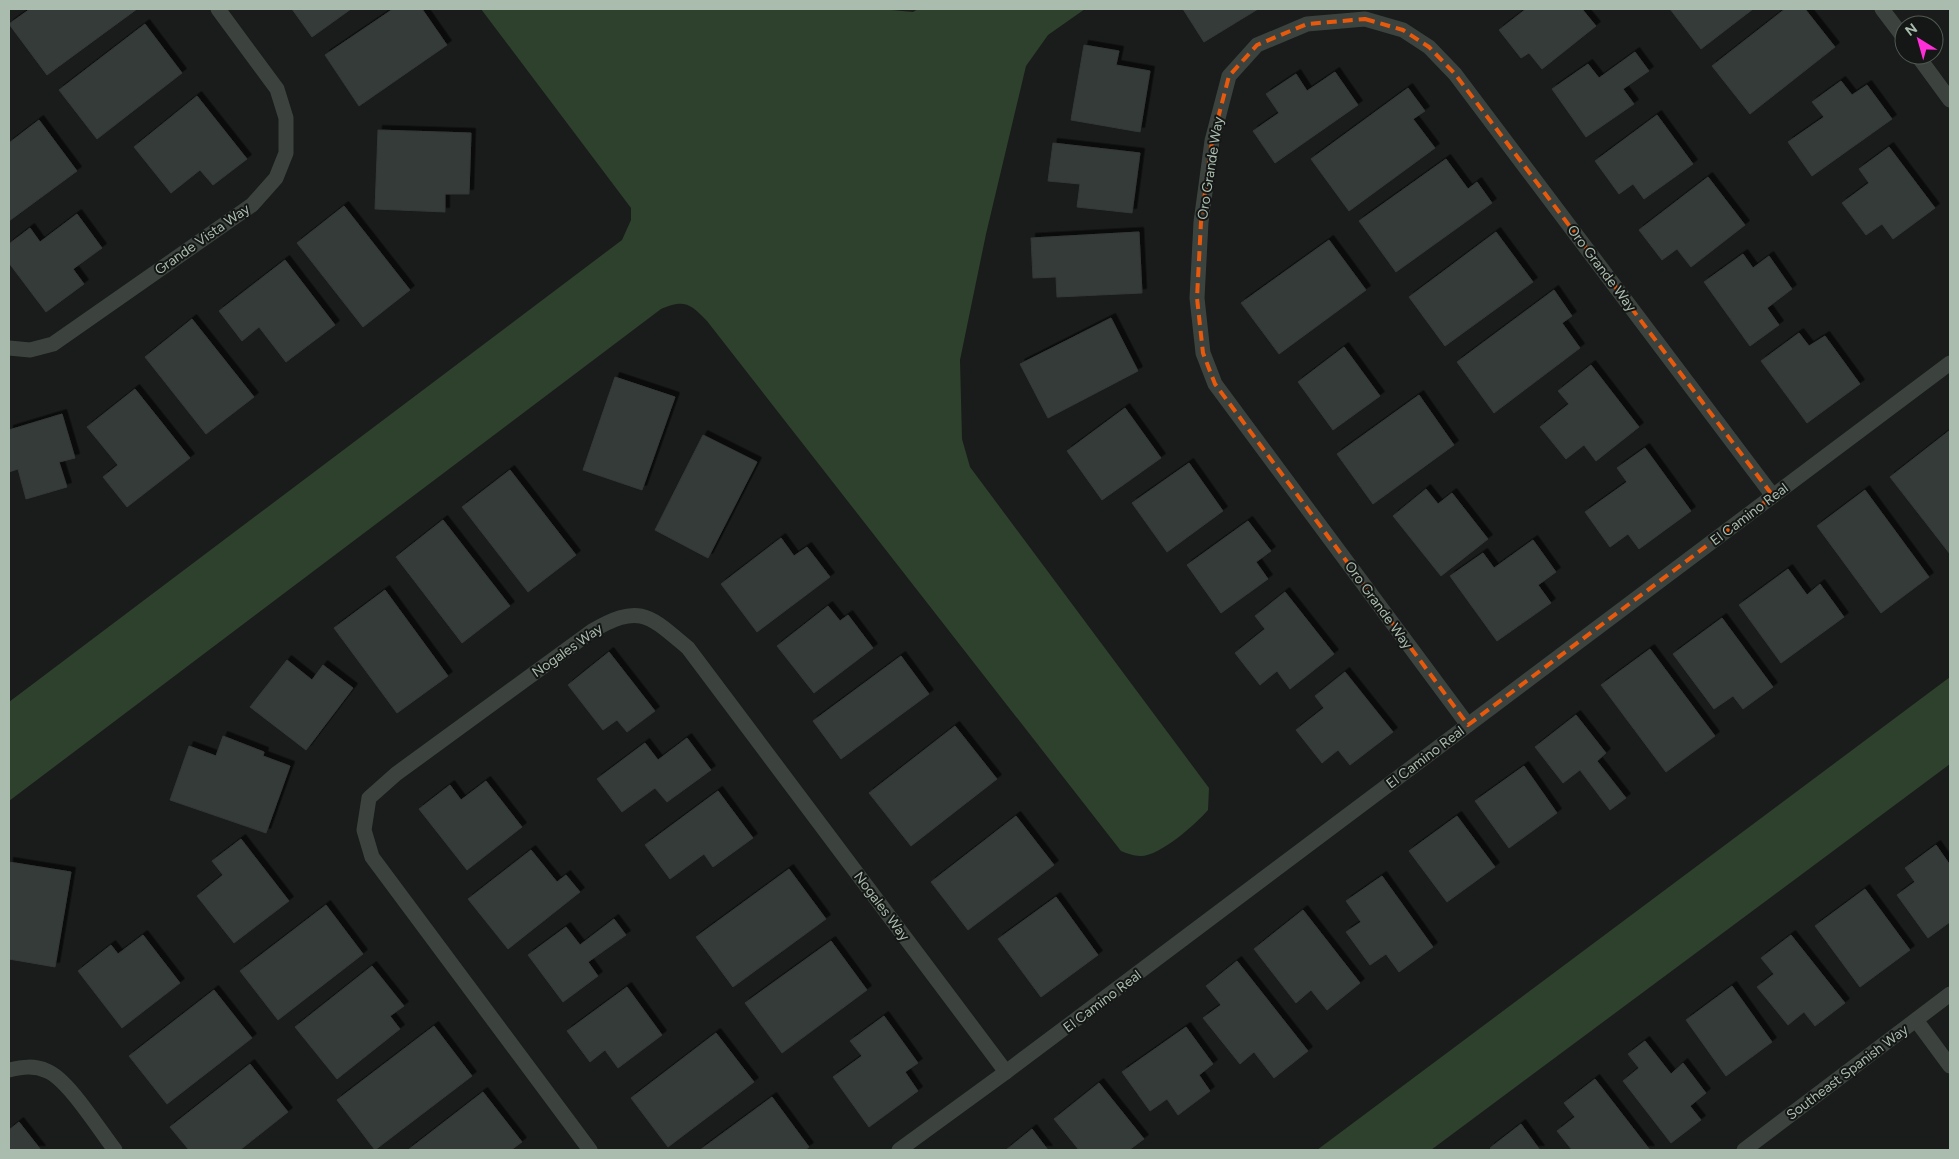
<svg xmlns="http://www.w3.org/2000/svg" width="1959" height="1159" font-family="Figtree,sans-serif">
<defs>
<filter id="shadow"><feDropShadow dx="4.5" dy="-4.5" stdDeviation="0" flood-color="#0009"/></filter>
</defs>
<rect width="100%" height="100%" fill="#191c1a"/>
<g fill="#2e412d">
<path d="M481,9H881L913,12L918,9H1085L1048,35L1026,66L986,234L960,360L962,439L970,467L1209,788L1208,810C1196,824 1159,857 1140,856C1134,856 1126,853 1121,851L707,321C690,303 684,299 661,309L9,801V702L622,240L631,220V208Z"/>
<path d="M1950,677V764L1431,1150H1317Z"/>
</g>
<g fill="#363b38" stroke="#333835" filter="url(#shadow)">
<path d="M30,9H137L47,75L9,24Z"/>
<path d="M292,9H351L312,37Z"/>
<path d="M393,9H422L447,45L359,106L325,55Z"/>
<path d="M1183,9H1258L1204,42Z"/>
<path d="M1526,9H1582L1596,26L1542,69L1529,53L1521,58L1499,30Z"/>
<path d="M1670,9H1753L1701,49Z"/>
<path d="M1785,9H1805L1835,47L1750,114L1712,66Z"/>
<path d="M145,24L182,73L97,139L59,90Z"/>
<path d="M1084,45L1119,51L1116,65L1150,71L1140,132L1071,120Z"/>
<path d="M1635,52L1649,71L1623,89L1634,104L1586,137L1552,89L1588,64L1599,78Z"/>
<path d="M1335,72L1358,105L1275,163L1253,131L1279,113L1266,94L1296,74L1307,91Z"/>
<path d="M1841,81L1852,95L1867,85L1892,119L1812,176L1788,142L1824,117L1812,102Z"/>
<path d="M1408,88L1425,111L1413,119L1435,148L1349,211L1311,159Z"/>
<path d="M197,96L247,159L213,185L200,170L171,193L134,147Z"/>
<path d="M1657,115L1693,164L1644,199L1633,184L1619,194L1595,161Z"/>
<path d="M39,120L77,171L9,221V143Z"/>
<path d="M378,130L471,133L469,194H445V212L375,209Z"/>
<path d="M1053,143L1140,153L1132,213L1077,207L1080,184L1048,181Z"/>
<path d="M1889,147L1935,208L1893,239L1882,224L1866,235L1842,203L1869,183L1859,169Z"/>
<path d="M1446,159L1468,189L1477,182L1492,203L1396,272L1359,221Z"/>
<path d="M1708,177L1745,225L1691,267L1677,249L1662,260L1639,230Z"/>
<path d="M344,206L410,290L363,327L297,243Z"/>
<path d="M77,214L102,248L73,269L84,284L46,312L9,263V244L30,228L40,242Z"/>
<path d="M1139,232L1142,293L1057,297L1056,277L1033,278L1031,238Z"/>
<path d="M1496,232L1533,282L1445,346L1409,297Z"/>
<path d="M1329,240L1366,290L1279,354L1241,303Z"/>
<path d="M1743,254L1753,268L1769,256L1792,289L1767,308L1779,325L1750,346L1704,282Z"/>
<path d="M285,260L335,325L286,362L259,327L242,341L219,311Z"/>
<path d="M1554,290L1572,316L1562,323L1580,348L1494,413L1457,362Z"/>
<path d="M1111,318L1138,371L1048,418L1020,364Z"/>
<path d="M192,319L254,397L206,434L145,357Z"/>
<path d="M1799,333L1809,346L1825,336L1860,384L1807,423L1761,361Z"/>
<path d="M1344,347L1380,396L1333,430L1298,382Z"/>
<path d="M1591,365L1639,427L1596,461L1584,445L1566,459L1540,427L1569,404L1558,391Z"/>
<path d="M615,377L675,397L642,490L583,470Z"/>
<path d="M135,389L190,458L127,507L103,477L118,465L87,427Z"/>
<path d="M1419,395L1454,445L1373,504L1337,454Z"/>
<path d="M1125,408L1161,458L1102,500L1067,451Z"/>
<path d="M62,414L75,458L59,462L67,487L26,499L18,469L9,472V430Z"/>
<path d="M1949,431L1950,433V554L1890,477Z"/>
<path d="M703,435L757,462L708,558L655,530Z"/>
<path d="M1645,448L1691,511L1639,549L1628,534L1610,547L1585,512L1627,482L1617,468Z"/>
<path d="M1189,463L1223,511L1167,552L1132,503Z"/>
<path d="M510,470L576,555L528,592L462,507Z"/>
<path d="M1426,489L1438,504L1452,493L1488,539L1441,576L1393,516Z"/>
<path d="M1865,490L1929,577L1881,613L1817,526Z"/>
<path d="M443,520L510,606L462,643L396,557Z"/>
<path d="M1248,521L1271,551L1256,562L1268,579L1221,613L1187,565Z"/>
<path d="M781,538L794,556L807,547L830,577L757,632L721,584Z"/>
<path d="M1533,540L1556,572L1538,585L1551,603L1497,641L1450,576L1483,553L1494,568Z"/>
<path d="M1788,569L1807,595L1820,584L1844,617L1781,663L1739,605Z"/>
<path d="M385,590L448,676L397,713L334,628Z"/>
<path d="M1285,592L1334,654L1290,689L1277,671L1260,685L1235,653L1265,629L1255,616Z"/>
<path d="M828,606L840,621L848,615L873,648L814,693L777,646Z"/>
<path d="M1722,618L1773,687L1743,709L1733,696L1714,709L1673,654Z"/>
<path d="M1650,649L1715,736L1666,772L1601,685Z"/>
<path d="M609,652L655,711L627,732L617,720L603,730L568,685Z"/>
<path d="M901,656L929,694L841,759L813,721Z"/>
<path d="M287,660L312,680L323,665L353,688L306,750L250,707Z"/>
<path d="M1345,672L1393,732L1350,765L1338,750L1322,763L1296,730L1324,708L1315,696Z"/>
<path d="M1576,715L1606,753L1597,761L1626,798L1610,810L1580,770L1563,783L1535,747Z"/>
<path d="M955,726L997,779L911,846L869,793Z"/>
<path d="M223,736L264,752L263,756L290,766L266,833L170,800L189,746L216,756Z"/>
<path d="M687,738L711,770L667,802L655,788L622,812L597,779L645,743L658,760Z"/>
<path d="M1524,766L1557,813L1509,848L1475,801Z"/>
<path d="M486,781L522,827L467,870L419,809L450,785L461,800Z"/>
<path d="M718,791L753,838L713,867L704,854L670,879L645,845Z"/>
<path d="M1016,816L1054,865L968,930L931,882Z"/>
<path d="M1457,816L1495,867L1447,902L1409,851Z"/>
<path d="M241,839L289,901L234,943L197,896L223,875L212,861Z"/>
<path d="M1936,845L1950,865V922L1928,938L1897,895L1915,882L1905,868Z"/>
<path d="M531,850L557,882L566,875L580,892L508,949L468,899Z"/>
<path d="M9,862L71,872L55,967L9,959Z"/>
<path d="M789,869L826,919L733,987L696,937Z"/>
<path d="M1382,876L1433,947L1399,972L1386,954L1370,965L1346,932L1361,922L1346,901Z"/>
<path d="M1865,889L1910,950L1860,987L1815,926Z"/>
<path d="M1056,897L1098,955L1041,997L998,939Z"/>
<path d="M326,905L363,954L278,1020L240,971Z"/>
<path d="M1303,910L1360,983L1327,1010L1311,990L1296,1003L1254,949Z"/>
<path d="M614,919L626,935L588,962L598,976L563,1002L528,955L566,927L580,945Z"/>
<path d="M143,935L180,983L122,1028L78,971L111,945L118,954Z"/>
<path d="M1791,935L1845,1003L1815,1026L1804,1012L1788,1025L1757,987L1774,974L1761,958Z"/>
<path d="M831,941L867,990L782,1053L745,1003Z"/>
<path d="M1237,961L1308,1051L1274,1078L1254,1052L1240,1064L1203,1018L1221,1005L1206,986Z"/>
<path d="M372,966L404,1006L390,1016L400,1029L337,1079L295,1027Z"/>
<path d="M1732,986L1772,1042L1726,1076L1686,1020Z"/>
<path d="M627,987L662,1035L618,1068L605,1050L590,1062L567,1031Z"/>
<path d="M214,990L252,1038L167,1104L129,1056Z"/>
<path d="M884,1016L918,1063L905,1072L918,1091L869,1127L833,1077L862,1056L850,1041Z"/>
<path d="M434,1026L472,1076L375,1150L337,1100Z"/>
<path d="M1186,1027L1213,1064L1199,1075L1210,1091L1178,1115L1167,1099L1150,1111L1122,1072Z"/>
<path d="M716,1033L754,1082L668,1147L631,1098Z"/>
<path d="M1645,1041L1671,1074L1683,1063L1706,1093L1690,1106L1701,1120L1671,1143L1623,1081L1639,1068L1628,1054Z"/>
<path d="M250,1064L288,1112L240,1150H189L170,1127Z"/>
<path d="M1595,1079L1650,1150H1572L1557,1131L1575,1117L1564,1103Z"/>
<path d="M1099,1083L1144,1139L1129,1150H1079L1054,1119Z"/>
<path d="M483,1092L522,1142L511,1150H408Z"/>
<path d="M772,1097L809,1147L805,1150H700Z"/>
<path d="M19,1122L41,1150H9V1130Z"/>
<path d="M1521,1124L1540,1150H1492L1490,1148Z"/>
<path d="M1032,1129L1048,1150H1006Z"/>
</g>
<g fill="none" stroke-linecap="round" stroke-linejoin="round">
<g stroke="#3c433e" stroke-width="15">
<path d="M1882,9L1904,38"/>
<path d="M1917,55L1950,100"/>
<path d="M9,348L30,350L53,344L252,205L276,178L286,153V118L277,89L218,9"/>
<path d="M1468,725L1215,384L1203,353L1197,298L1201,222L1212,141L1229,76L1257,45L1307,24L1365,19L1403,30L1429,47L1455,74L1773,496"/>
<path d="M1916,1020L1950,1066"/>
<path d="M9,1070C22,1067 34,1065 47,1071C68,1079 100,1131 115,1150"/>
<path d="M590,1150L372,857L364,830L369,798L396,774L592,631C640,603 649,615 688,648L1006,1072"/>
<path d="M899,1150L1006,1072L1950,363"/>
<path d="M1744,1150L1950,994"/>
</g>
</g>
<path fill="none" stroke="#e8590c" stroke-width="4" stroke-dasharray="10 6" stroke-linejoin="round" d="M1365,19L1403,30L1429,47L1455,74L1773,496L1468,725L1215,384L1203,353L1197,298L1201,222L1212,141L1229,76L1257,45L1307,24Z"/>
<g text-anchor="middle" stroke-width="4" stroke-linejoin="round" paint-order="stroke">
<g font-size="14" fill="#aabcae" stroke="#141715">
<text transform="translate(1210 168) rotate(-81)" y="5">Oro Grande Way</text>
<text transform="translate(202 239) rotate(-35)" y="5">Grande Vista Way</text>
<text transform="translate(1602 268) rotate(53)" y="5">Oro Grande Way</text>
<text transform="translate(1749 514) rotate(-37)" y="5">El Camino Real</text>
<text transform="translate(1379 605) rotate(54)" y="5">Oro Grande Way</text>
<text transform="translate(567 650) rotate(-35)" y="5">Nogales Way</text>
<text transform="translate(1425 757) rotate(-37)" y="5">El Camino Real</text>
<text transform="translate(882 906) rotate(53)" y="5">Nogales Way</text>
<text transform="translate(1102 1001) rotate(-37)" y="5">El Camino Real</text>
<text transform="translate(1847 1072) rotate(-37)" y="5">Southeast Spanish Way</text>
</g>
</g>
<rect width="1959" height="1159" fill="none" stroke="#aabcae" stroke-width="20"/>
<g transform="translate(1919 40) rotate(323)"><circle r="24" fill="#141715" stroke="#505952"/>
<path d="M0-4L9 19L0 12L-9 19Z" fill="#ff2ed9"/>
<text y="-8" font-size="14" font-weight="bold" text-anchor="middle" fill="#aabcae">N</text>
</g>
</svg>
